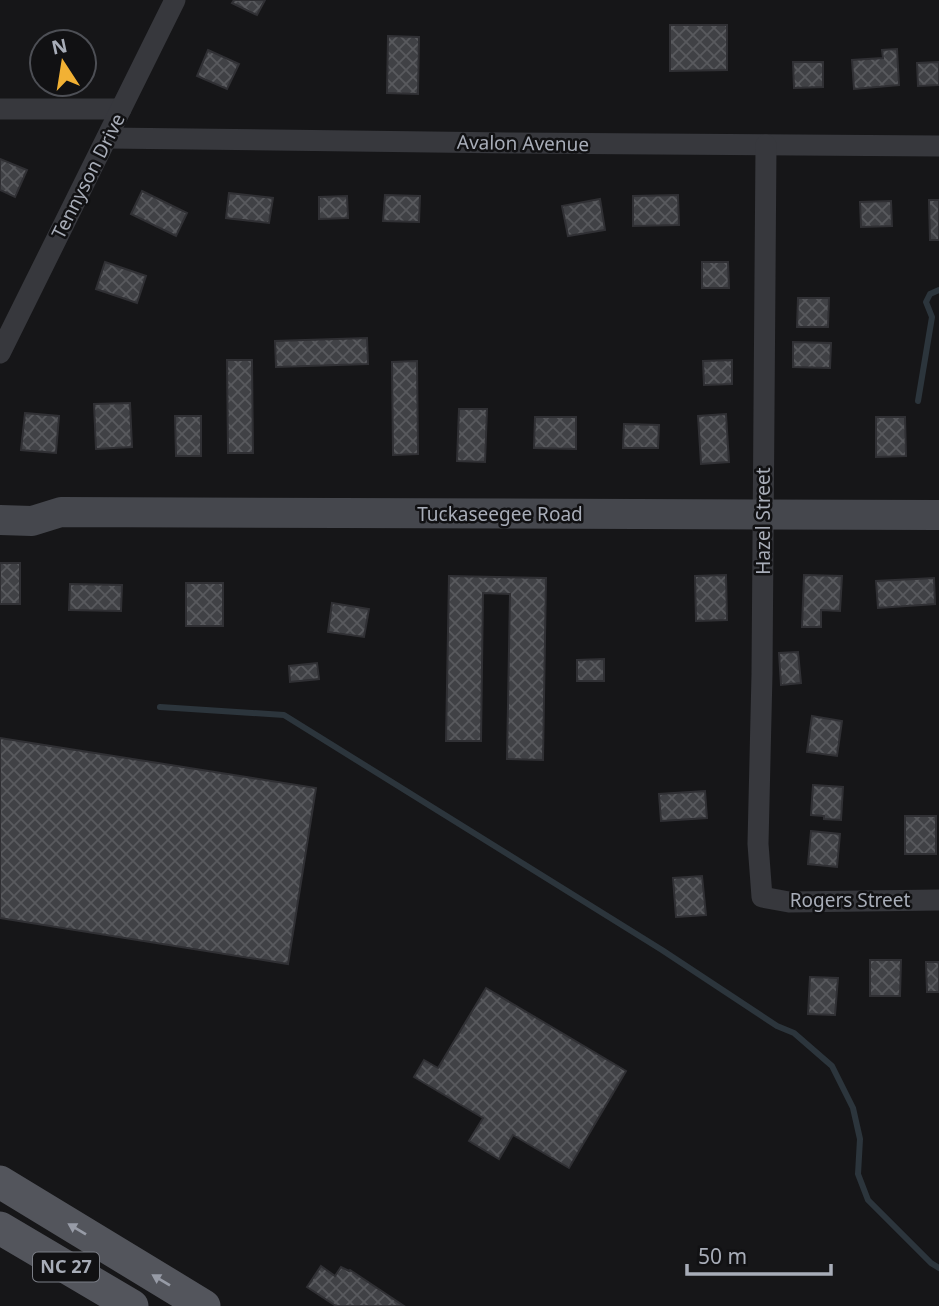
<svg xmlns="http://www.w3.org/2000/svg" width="939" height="1306" font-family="'Noto Sans',sans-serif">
<defs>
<pattern id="building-cross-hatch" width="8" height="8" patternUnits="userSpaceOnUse" patternTransform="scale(1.75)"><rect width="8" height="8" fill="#404145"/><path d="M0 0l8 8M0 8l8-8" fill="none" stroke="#595a5e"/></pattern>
</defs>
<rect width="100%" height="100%" fill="#161618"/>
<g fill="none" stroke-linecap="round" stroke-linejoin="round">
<g stroke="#2c353c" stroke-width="6">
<path d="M918,401L932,317L926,302L930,294L939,290"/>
<path d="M160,707L284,715L662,950L777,1026L794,1033L832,1066L853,1108L860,1139L858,1174L868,1200L931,1263L939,1268"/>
</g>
</g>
<g fill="url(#building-cross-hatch)" stroke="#303034" stroke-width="2">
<path d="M234,0H265L257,15L232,3Z"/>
<path d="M670,25H727V70L670,71Z"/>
<path d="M388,36L419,37L418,94L387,93Z"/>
<path d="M897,49L899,85L854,89L852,60L883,58L882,50Z"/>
<path d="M208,50L239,64L227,89L197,76Z"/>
<path d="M793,62H823V87L794,88Z"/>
<path d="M939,62V85L918,86L917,63Z"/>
<path d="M0,159L27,170L15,197L0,190Z"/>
<path d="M142,191L187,213L176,236L131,214Z"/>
<path d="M229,193L273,198L269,223L226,218Z"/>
<path d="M385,195L420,196L419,222L383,221Z"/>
<path d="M678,195L679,225L633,226V196Z"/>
<path d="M347,196L348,218L319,219V197Z"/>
<path d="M600,199L605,230L568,236L562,206Z"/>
<path d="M929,200H939V240H930Z"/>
<path d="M891,201L892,226L861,227L860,202Z"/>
<path d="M105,262L146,276L137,303L96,289Z"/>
<path d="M702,262H728L729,288H702Z"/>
<path d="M798,298H829L828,327H797Z"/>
<path d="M367,338L368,364L276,367L275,341Z"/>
<path d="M793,342L831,343L830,368L793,367Z"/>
<path d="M227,360H252L253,453H228Z"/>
<path d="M732,360V384L704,385L703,361Z"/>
<path d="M417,361L418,454L393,455L392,362Z"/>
<path d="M130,403L132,447L96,449L94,404Z"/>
<path d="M459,409H487L485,462L457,461Z"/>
<path d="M25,413L59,416L56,453L21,450Z"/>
<path d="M726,414L729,462L701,464L698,416Z"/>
<path d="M175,416H201V456H176Z"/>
<path d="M535,417H576V449L534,448Z"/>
<path d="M876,417H905L906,456L876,457Z"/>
<path d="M624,424L659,425L658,448H623Z"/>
<rect x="0" y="563" width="20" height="41"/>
<path d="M726,575L727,620L696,621L695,576Z"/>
<path d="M804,575L842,576L840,611L821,610V627H802Z"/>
<path d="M449,576L546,578L543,760L507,759L510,594L483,593L481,741H446Z"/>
<path d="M934,578L935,604L878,608L876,581Z"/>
<rect x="186" y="583" width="37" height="43"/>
<path d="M70,584L122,585L121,611L69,610Z"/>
<path d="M332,603L369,609L364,637L328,632Z"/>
<path d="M798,652L801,683L781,685L779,653Z"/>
<path d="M604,659V681H577V660Z"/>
<path d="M317,663L319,679L290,682L289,666Z"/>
<path d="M812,716L842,721L837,756L807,752Z"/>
<path d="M0,738L316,788L288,964L0,918Z"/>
<path d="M813,785L843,787L841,820L824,819V816L811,815Z"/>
<path d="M705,791L707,818L661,821L659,794Z"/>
<rect x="905" y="816" width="31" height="38"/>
<path d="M811,831L840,834L837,867L808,864Z"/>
<path d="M702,876L706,915L676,917L673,878Z"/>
<path d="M870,960H901L900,996H870Z"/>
<path d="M926,962H939V992H927Z"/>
<path d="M810,977L838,978L835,1015L808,1014Z"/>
<path d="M486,988L626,1071L569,1168L513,1135L499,1159L469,1141L483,1118L414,1077L424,1060L438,1068Z"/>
<path d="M321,1266L335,1276L341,1267L349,1271L350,1270L404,1306H336L307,1287Z"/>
</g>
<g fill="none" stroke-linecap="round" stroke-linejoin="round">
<g stroke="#37383d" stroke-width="21">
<path d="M0,109H121"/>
<path d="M107,138L513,143L939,146"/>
<path d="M766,145L762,674L758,844L762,897L789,902L939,900"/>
<path d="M0,353L175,0"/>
</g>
<path stroke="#45474d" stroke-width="30" d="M0,520L32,521L61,512L939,515"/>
<g stroke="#53555c" stroke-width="33">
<path d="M0,1182L204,1306"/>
<path d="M0,1228L132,1306"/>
</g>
</g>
<defs><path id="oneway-solid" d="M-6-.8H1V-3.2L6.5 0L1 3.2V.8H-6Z" transform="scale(1.75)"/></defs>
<g fill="#979ba6">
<use href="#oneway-solid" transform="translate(77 1229) rotate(-149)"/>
<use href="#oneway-solid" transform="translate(161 1280) rotate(-149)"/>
</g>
<g text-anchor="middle" stroke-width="5" stroke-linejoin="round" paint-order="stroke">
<rect fill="#111113" stroke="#7b7e86" stroke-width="2" x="33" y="1252.5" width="66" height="29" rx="5"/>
<g font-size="18" font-weight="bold" fill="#a8adb8">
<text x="66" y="1273">NC 27</text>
</g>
<g font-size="19" fill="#a8adb8" stroke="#111113">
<text transform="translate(523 143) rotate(1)" y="7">Avalon Avenue</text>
<text transform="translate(88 176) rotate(-63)" y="7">Tennyson Drive</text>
<text x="500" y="521">Tuckaseegee Road</text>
<text transform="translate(763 521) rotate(-90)" y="7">Hazel Street</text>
<text x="850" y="907">Rogers Street</text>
</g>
</g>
<g transform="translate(63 63) rotate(348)"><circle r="33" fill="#111113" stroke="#4d4f55" stroke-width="2"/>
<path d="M0-5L12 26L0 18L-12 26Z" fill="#f2b134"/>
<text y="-10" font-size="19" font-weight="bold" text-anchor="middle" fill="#a8adb8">N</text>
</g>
<path d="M687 1264v10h144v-10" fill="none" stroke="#a8adb8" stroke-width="3.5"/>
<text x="698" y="1264" font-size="21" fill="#a8adb8" stroke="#111113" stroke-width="5" paint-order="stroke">50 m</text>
</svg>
